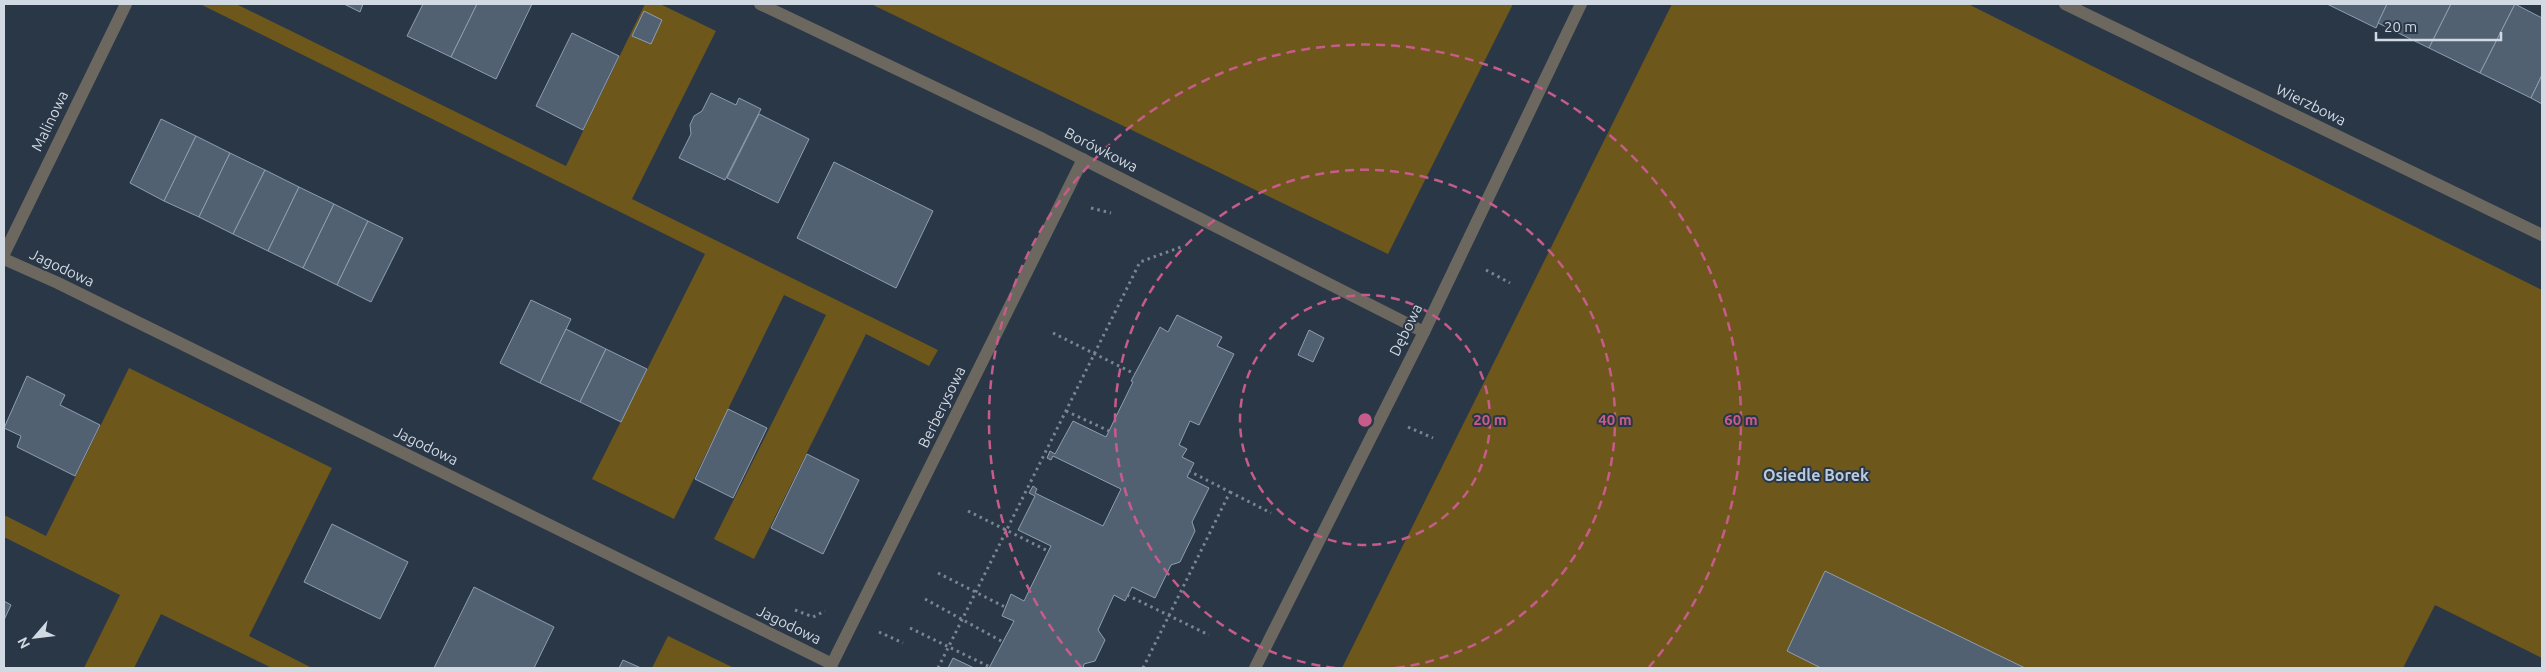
<svg xmlns="http://www.w3.org/2000/svg" width="2546" height="672" font-family="Ubuntu,sans-serif">
<rect width="100%" height="100%" fill="#2a3747"/>
<g fill="#6e571b">
<path d="M200,4H236L566,166L645,4H660L716,31L632,199L938,350L929,366L866,334L754,559L714,539L826,315L784,295L674,519L592,479L705,254Z"/>
<path d="M871,4H1513L1388,254Z"/>
<path d="M1672,4H1968L2542,290V658L2435,605L2403,668H1342Z"/>
<path d="M129,368L332,468L249,636L312,668H272L161,614L134,668H84L120,595L4,537V515L46,536Z"/>
<path d="M668,636L734,668H652Z"/>
</g>
<g fill="#526172" stroke="#8e9eb0">
<path d="M344,4H363L360,12Z"/>
<path d="M423,4H477L451,57L407,36Z"/>
<path d="M477,4H532L496,79L451,57Z"/>
<path d="M2327,4H2387L2376,28Z"/>
<path d="M2387,4H2451L2429,48L2378,23Z"/>
<path d="M2451,4H2515L2480,73L2429,48Z"/>
<path d="M2515,4L2542,18V75L2531,98L2480,73Z"/>
<path d="M644,11L662,20L651,44L632,36Z"/>
<path d="M572,33L619,56L583,130L536,106Z"/>
<path d="M2542,75V104L2531,98Z"/>
<path d="M711,93L736,105L739,98L761,109L725,180L679,158L691,134L690,125L694,116L702,111Z"/>
<path d="M759,114L809,139L778,203L727,178Z"/>
<path d="M161,119L196,136L164,201L130,183Z"/>
<path d="M196,136L230,153L199,217L164,201Z"/>
<path d="M230,153L265,170L233,234L199,217Z"/>
<path d="M834,162L933,211L896,288L797,238Z"/>
<path d="M265,170L299,187L268,251L233,234Z"/>
<path d="M299,187L334,204L303,268L268,251Z"/>
<path d="M334,204L368,221L337,285L303,268Z"/>
<path d="M368,221L403,238L371,302L337,285Z"/>
<path d="M531,300L571,319L540,383L500,363Z"/>
<path d="M1177,315L1222,337L1217,346L1234,354L1199,425L1190,421L1179,445L1187,449L1182,457L1194,463L1187,477L1209,488L1192,522L1195,531L1180,562L1171,565L1155,598L1132,587L1125,601L1114,595L1098,630L1105,640L1095,661L1084,664L1083,668H989L1014,621L1002,616L1011,594L1024,601L1051,546L1018,530L1035,496L1029,493L1033,486L1037,489L1035,493L1103,526L1121,489L1053,456L1051,460L1047,458L1050,451L1055,454L1073,421L1106,437L1133,382L1131,381L1160,327L1168,332Z"/>
<path d="M566,329L606,349L580,402L540,383Z"/>
<path d="M1309,330L1324,338L1313,362L1298,355Z"/>
<path d="M606,349L647,369L621,422L580,402Z"/>
<path d="M27,376L65,395L60,405L100,425L75,476L17,447L21,436L4,428Z"/>
<path d="M728,409L767,428L733,498L695,479Z"/>
<path d="M807,454L859,480L823,554L771,528Z"/>
<path d="M332,524L408,562L380,619L304,582Z"/>
<path d="M1825,571L2025,668H1821L1787,651Z"/>
<path d="M474,587L554,627L534,668H434Z"/>
<path d="M4,601L11,605L4,620Z"/>
<path d="M953,658L974,668H948Z"/>
<path d="M623,660L641,668H619Z"/>
</g>
<g fill="none" stroke-linecap="round" stroke-linejoin="round">
<g stroke="#7b8592" stroke-width="3" stroke-dasharray="2.5 4" stroke-linecap="butt">
<path d="M1091,208L1111,213"/>
<path d="M1486,270L1510,283"/>
<path d="M1053,333L1135,374"/>
<path d="M1066,411L1109,431"/>
<path d="M1408,427L1433,438"/>
<path d="M1230,492L1271,513"/>
<path d="M968,511L1048,551"/>
<path d="M938,573L1005,607"/>
<path d="M1127,595L1209,635"/>
<path d="M925,599L1003,642"/>
<path d="M795,610L813,617L825,611"/>
<path d="M910,628L990,667"/>
<path d="M879,632L903,643"/>
<path d="M938,668L1140,262L1181,247"/>
<path d="M1143,668L1230,492L1189,471"/>
</g>
<g stroke="#6c685f" stroke-width="12">
<path d="M760,4L1043,139L1424,332"/>
<path d="M2065,4L2542,235"/>
<path d="M4,254L126,4"/>
<path d="M4,259L58,283L832,664"/>
<path d="M830,668L1083,159"/>
<path d="M1255,668L1424,332L1581,4"/>
</g>
</g>
<g fill="none" stroke="#c75c8b" stroke-width="2.5" stroke-dasharray="9 6">
<circle cx="1365" cy="420" r="125"/>
<path d="M1335 668A250 250 0 1 1 1395 668"/>
<path d="M1081 667A376 376 0 1 1 1649 667"/>
</g>
<g text-anchor="middle" stroke-width="4" stroke-linejoin="round" paint-order="stroke">
<g font-size="15" fill="#d1d9e3" stroke="#2a3747">
<text transform="translate(2311 105) rotate(26)" y="5">Wierzbowa</text>
<text transform="translate(50 121) rotate(-64)" y="5">Malinowa</text>
<text transform="translate(1101 150) rotate(27)" y="5">Borówkowa</text>
<text transform="translate(62 268) rotate(25)" y="5">Jagodowa</text>
<text transform="translate(1406 330) rotate(-64)" y="5">Dębowa</text>
<text transform="translate(942 407) rotate(-64)" y="5">Berberysowa</text>
<text transform="translate(426 446) rotate(26)" y="5">Jagodowa</text>
<text transform="translate(789 625) rotate(26)" y="5">Jagodowa</text>
</g>
<g font-size="16" font-weight="bold" fill="#bacbde" stroke="#2a3747">
<text x="1816" y="481">Osiedle Borek</text>
</g>
</g>
<circle cx="1365" cy="420" r="8" fill="#c75c8b" stroke="#2a3747" stroke-width="2.5"/>
<g font-size="15" text-anchor="middle" font-weight="bold" fill="#c75c8b" stroke="#2a3747" stroke-width="4" stroke-linejoin="round" paint-order="stroke">
<text x="1490" y="425">20 m</text>
<text x="1615" y="425">40 m</text>
<text x="1741" y="425">60 m</text>
</g>
<rect width="2546" height="672" fill="none" stroke="#d1d9e3" stroke-width="10"/>
<g transform="translate(35 637) rotate(242)" stroke="#2a3747" stroke-width="4" paint-order="stroke">
<path d="M0-4L9 19L0 12L-9 19Z" fill="#d1d9e3"/>
<text y="-8" font-size="14" font-weight="bold" text-anchor="middle" fill="#d1d9e3">N</text>
</g>
<path d="M2376 32v8h125v-8" fill="none" stroke="#d1d9e3" stroke-width="2.5"/>
<text x="2384" y="32" font-size="15" fill="#d1d9e3" stroke="#2a3747" stroke-width="4" paint-order="stroke">20 m</text>
</svg>
